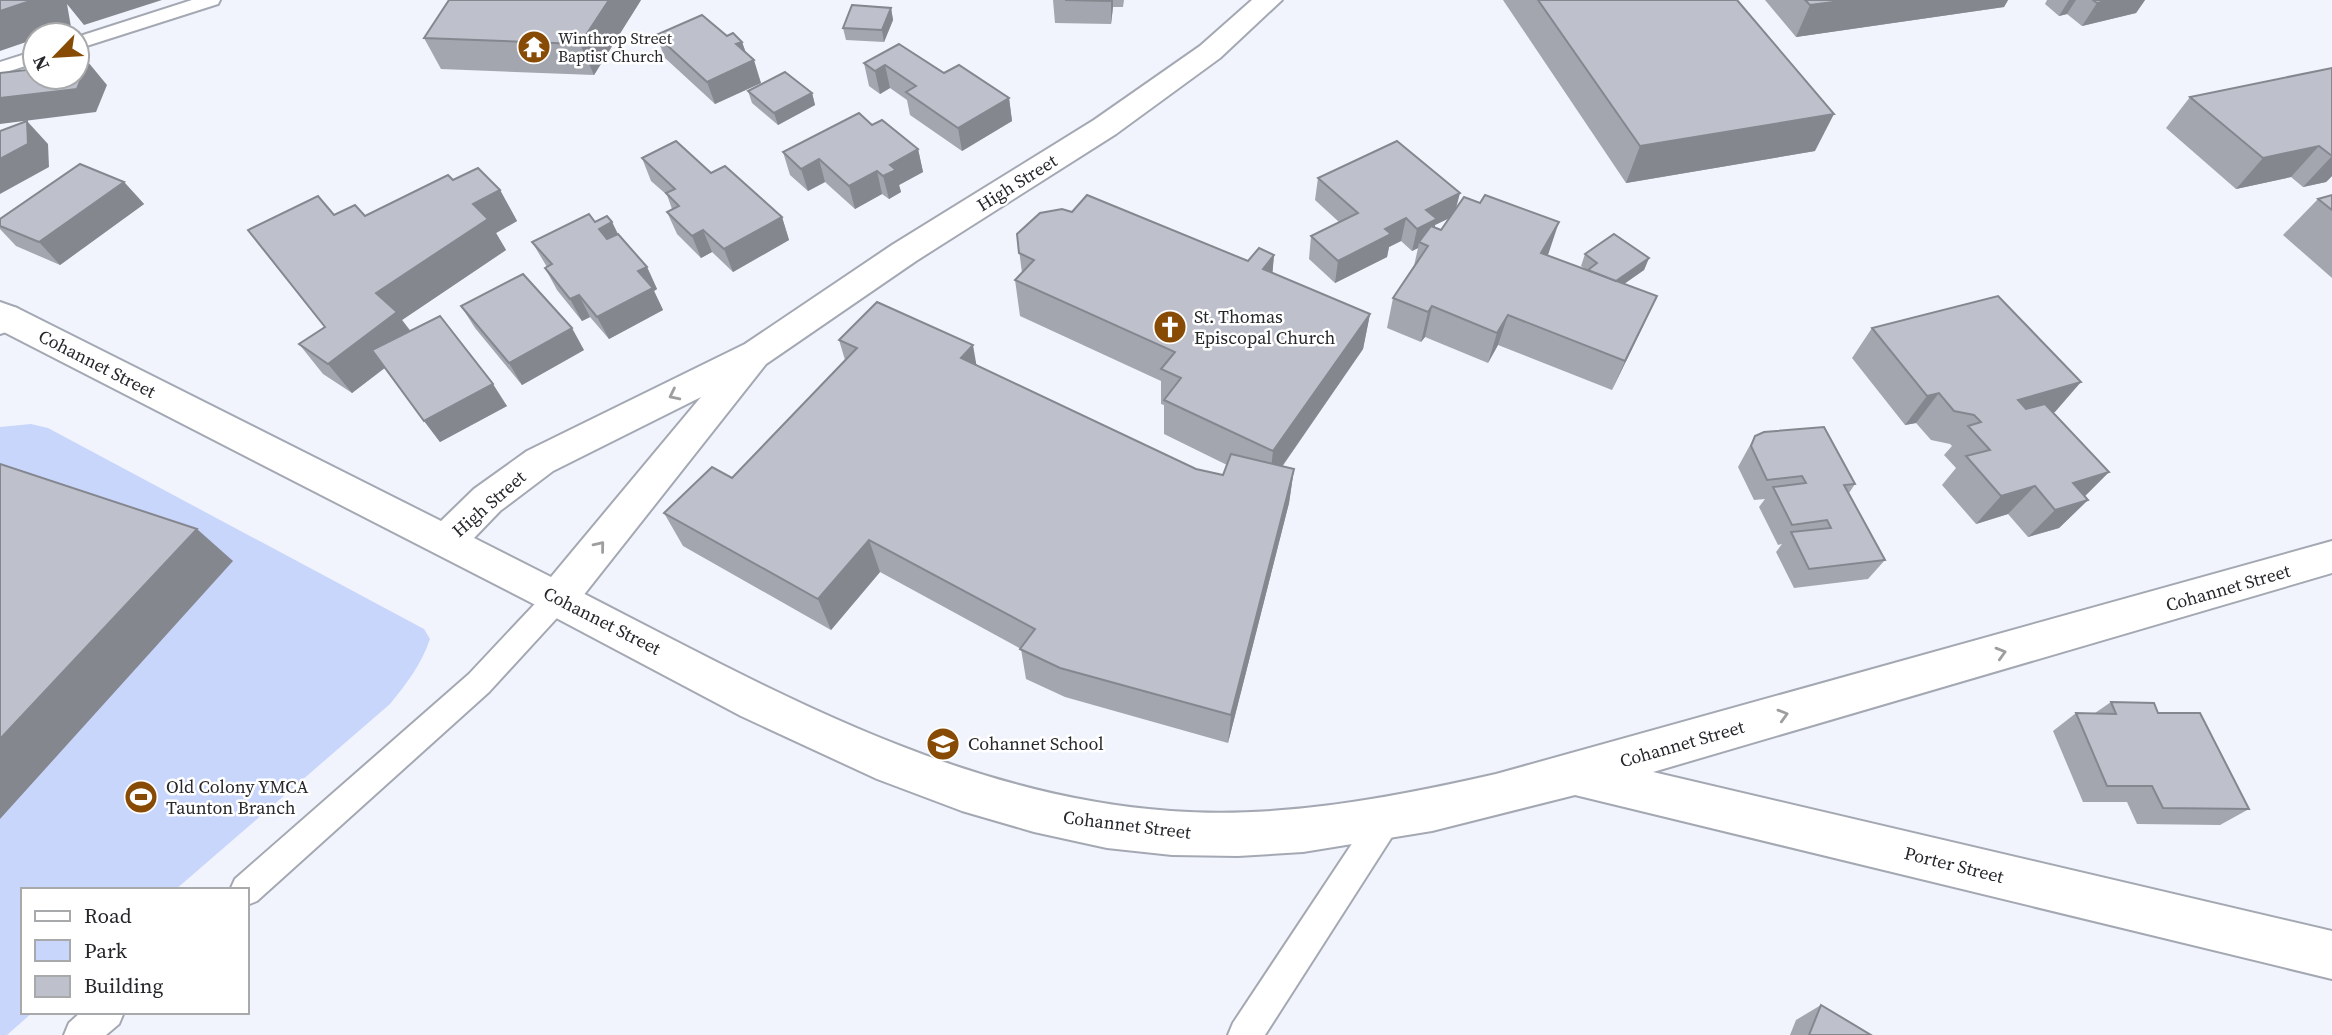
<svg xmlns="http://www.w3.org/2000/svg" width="2332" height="1035" font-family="'Source Serif 4',serif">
<rect width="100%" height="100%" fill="#f1f4fd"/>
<path fill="#c9d6fc" d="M31,424L48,428L424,629L430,639C421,665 407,683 390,704L175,890H23V1012H33L7,1035H0V427Z"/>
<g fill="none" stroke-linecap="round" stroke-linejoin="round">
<defs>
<g id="service">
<path d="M192,0H220L218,4L77,49V37Z"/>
<path d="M35,51V63L0,74V62Z"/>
<path d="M557,587L567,591L571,599L567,607L489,692L257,901L247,905V890H230L235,879L469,674L547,591Z"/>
<path d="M1386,804L1397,809L1401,819L1397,829L1265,1035H1228L1233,1023L1375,809Z"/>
<path d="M81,1012H124L119,1024L106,1035H64L69,1023Z"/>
</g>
<path id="minor" d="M2332,541V573L1653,772L2332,931V979L1575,795L1432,831L1303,852L1238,856L1172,855L1107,848L1034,832L962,811L877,779L741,716L543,611L537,599L543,587L557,582L571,587C761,684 954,796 1171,811C1281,819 1390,798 1496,774Z"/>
<path id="tertiary" d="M1252,0H1282L1220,58L1116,134L916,261L766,364L571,611L557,616L0,330V306L5,305L17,308L441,521L474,489L527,451L745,344L892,245L1094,120L1200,46ZM701,397L551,577L474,538L500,511L553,471Z"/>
<path id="secondary" d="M0,302L17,308L22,317L12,330L0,334Z"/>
</defs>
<use href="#service" stroke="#a4a8b2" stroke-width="4"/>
<use href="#minor" stroke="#a4a8b2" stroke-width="4"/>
<use href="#tertiary" stroke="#a4a8b2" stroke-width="4"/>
<use href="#secondary" stroke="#a4a8b2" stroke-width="4"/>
<use href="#service" fill="#fff" fill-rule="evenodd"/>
<use href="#minor" fill="#fff" fill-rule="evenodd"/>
<use href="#tertiary" fill="#fff" fill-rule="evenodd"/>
<use href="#secondary" fill="#fff" fill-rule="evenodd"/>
</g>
<g fill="#a3a6af" fill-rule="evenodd">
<path d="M641,0L594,75L441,69L424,38Z"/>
<path d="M1053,0H1124L1123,7H1113L1111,24L1055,23Z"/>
<path d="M1503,0H1737L1815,151L1626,183Z"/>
<path d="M1765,0H2008L2004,7L1796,37Z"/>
<path d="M2047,0H2145L2136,13L2082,26L2067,14L2059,16L2045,4Z"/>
<path d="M891,8L893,20L884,42L846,40L843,28Z"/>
<path d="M656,35L727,36L742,42L746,53L761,83L715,104L665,58Z"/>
<path d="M864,63L944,73L1009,98L1012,121L962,151L910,115L907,100L890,88L880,94L869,86Z"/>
<path d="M2332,68V176L2326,182L2303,187L2291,177L2236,189L2166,128L2190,97Z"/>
<path d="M748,91L812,93L815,105L778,125L752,103Z"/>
<path d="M872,125L918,149L923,172L899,185L901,192L889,199L882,194L855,209L825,182L808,191L790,175L783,152Z"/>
<path d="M642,158L711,173L782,217L789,240L733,272L712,252L701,258L677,234L667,212L672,209L667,195L651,181Z"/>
<path d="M1318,178L1456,208L1549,252L1548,255L1585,269L1581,266L1585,254L1649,258L1644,270L1624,284L1657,296L1643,326L1612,390L1498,345L1488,363L1425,337L1421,342L1387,328L1393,298L1414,266L1418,248L1412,251L1401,241L1389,247L1387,257L1335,283L1309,259L1311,236L1339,222L1315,200ZM1449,218L1441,230L1435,227V225Z"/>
<path d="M453,180L500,190L517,221L496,233L506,250L402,320L410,330L507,406L440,442L385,368L352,393L323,374L299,344L325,327L334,215L365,216Z"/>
<path d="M124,182L144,204L60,265L16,246L0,229V219Z"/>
<path d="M2332,195V278L2283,235L2318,199Z"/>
<path d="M595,222H612L618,234L647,267L657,289L654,291L663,310L609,339L590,317L582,321L557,290L545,268L547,267L532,242Z"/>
<path d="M1017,234L1248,261L1274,255L1272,273L1370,314L1363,349L1282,467L1294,469L1289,503L1228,743L1065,697L1026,679L1021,649L880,572L831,630L683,546L664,513L732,478L845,360L839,340L976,365L1196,469L1223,475L1227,465L1164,434V405L1161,404V381L1020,316L1015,280L1022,273Z"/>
<path d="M461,306L584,350L522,385L475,328Z"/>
<path d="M1872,328L2055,412H2053L2109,472L2085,496L2088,500L2059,528L2028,537L2008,514L1976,524L1942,485L1956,468L1944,455L1952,446L1950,444L1931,440L1916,423L1905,425L1852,358Z"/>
<path d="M1755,436L1855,484L1849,493L1885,560L1868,579L1794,588L1776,552L1782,544L1778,545L1759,507L1765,499L1754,500L1738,467Z"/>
<path d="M2111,702L2158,713L2249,809L2220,825L2137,824L2127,802H2083L2053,731L2076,713H2095Z"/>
<path d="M1821,1005L1871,1035H1790L1796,1020Z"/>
</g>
<g fill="#85878f">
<path d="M33,0H162L84,25L67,4L71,27L47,35H35V39L0,51V11Z"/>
<path d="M609,0H641L594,75L580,44Z"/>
<path d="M1111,0H1113V7L1111,24Z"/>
<path d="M1849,0H2008L2004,7L1796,37L1810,5Z"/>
<path d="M2069,0H2076L2067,14L2059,16Z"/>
<path d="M2110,0H2145L2136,13L2082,26L2097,3Z"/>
<path d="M891,8L893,20L884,42L882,30Z"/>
<path d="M742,42L749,62L754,60L761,83L715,104L707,82L736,44Z"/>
<path d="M88,62L107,85L96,112L0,124V98Z"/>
<path d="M885,65L890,88L880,94L875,71Z"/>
<path d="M812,93L815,105L778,125L774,113Z"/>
<path d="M1009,98L1012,121L962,151L958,128Z"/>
<path d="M1834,114L1815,151L1626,183L1640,146Z"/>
<path d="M27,121L48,144L49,167L0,194V159Z"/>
<path d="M2319,146L2291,177L2236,189L2263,158Z"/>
<path d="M918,149L923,172L899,185L901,192L889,199L883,176L890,165Z"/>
<path d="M2332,156V176L2326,182L2303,187Z"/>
<path d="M819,159L825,182L808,191L801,169Z"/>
<path d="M877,171L882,194L855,209L849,186Z"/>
<path d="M124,182L144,204L60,265L39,242Z"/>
<path d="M500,190L517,221L496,233L506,250L402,320L418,342L352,393L328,364L376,293L473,204Z"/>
<path d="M1460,193L1454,216L1435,225L1432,241L1419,242L1418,248L1412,251L1417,229L1426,210Z"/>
<path d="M782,217L789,240L733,272L724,249Z"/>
<path d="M1406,218L1401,241L1389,247L1387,257L1335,283L1338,261L1385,229Z"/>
<path d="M612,222L623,245L610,251L599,229Z"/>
<path d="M1559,222L1549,252L1532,283L1541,253Z"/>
<path d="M703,230L712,252L701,258L692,236Z"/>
<path d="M1274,255L1271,291L1263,269Z"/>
<path d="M1649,258L1644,270L1598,302L1602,291Z"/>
<path d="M647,267L657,289L654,291L663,310L609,339L597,317L638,271Z"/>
<path d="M579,295L590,317L582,321L570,299Z"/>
<path d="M1657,296L1643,326L1612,390L1625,361Z"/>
<path d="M1432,306L1425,337L1421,342L1428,312Z"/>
<path d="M1370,314L1363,349L1269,485L1273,451Z"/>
<path d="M1508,315L1498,345L1488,363L1497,333Z"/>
<path d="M572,328L584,350L522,385L509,363Z"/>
<path d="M973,345L979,380L961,358Z"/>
<path d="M2081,382L2055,412L1993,429L2018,400Z"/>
<path d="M493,384L507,406L440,442L424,421Z"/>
<path d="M1939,393L1916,423L1905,425L1927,396Z"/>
<path d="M1294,469L1289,503L1228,743L1231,715Z"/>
<path d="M2109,472L2081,500L2073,483Z"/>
<path d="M2035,486L2008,514L1976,524L2001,496Z"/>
<path d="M2088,500L2059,528L2028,537L2055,510Z"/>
<path d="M197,529L233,561L0,819V739Z"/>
<path d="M869,540L880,572L831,630L818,599Z"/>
</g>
<g fill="#bec1cc" stroke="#85878f" stroke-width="2">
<path d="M0,0H33L0,11Z"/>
<path d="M449,0H609L580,44L424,38Z"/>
<path d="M1065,0H1111L1110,1Z"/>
<path d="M1538,0H1737L1834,114L1640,146Z"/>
<path d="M1805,0H1849L1810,5Z"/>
<path d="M2093,0H2110L2097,3Z"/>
<path d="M852,5L891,8L882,30L843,28Z"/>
<path d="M702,15L727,36L733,33L742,42L736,44L754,60L707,82L656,35Z"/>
<path d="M899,44L944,73L959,65L1009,98L958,128L906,92L916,86L885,65L875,71L864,63Z"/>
<path d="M88,62L77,89L0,98V73L35,69V77H77V63Z"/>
<path d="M2332,68V156L2319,146L2263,158L2190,97Z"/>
<path d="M785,72L812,93L774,113L748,91Z"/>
<path d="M859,113L872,125L882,120L918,149L890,165L896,170L883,176L877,171L849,186L819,159L801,169L783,152Z"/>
<path d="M27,121L28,144L0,159V131Z"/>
<path d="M676,141L711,173L725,166L782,217L724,249L703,230L692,236L667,212L679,206L666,193L675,189L642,158Z"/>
<path d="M1397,141L1460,193L1426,210L1437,219L1417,229L1406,218L1385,229L1391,234L1338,261L1311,236L1358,213L1318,178Z"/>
<path d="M80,164L124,182L39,242L0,226V219Z"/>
<path d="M478,168L500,190L473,204L488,219L376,293L397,312L328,364L299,344L325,327L248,230L318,196L334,215L355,205L365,216L448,175L453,180Z"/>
<path d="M1087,195L1248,261L1259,248L1274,255L1263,269L1370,314L1273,451L1164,400L1181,378L1161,369L1175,352L1015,280L1034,260L1019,253L1017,234L1040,213L1062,209L1072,212Z"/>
<path d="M1485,195L1559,222L1541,253L1657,296L1625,361L1508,315L1497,333L1432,306L1428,312L1393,298L1428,246L1419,242L1431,226L1441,230L1464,197L1480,203Z"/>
<path d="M2332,195V210L2318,199Z"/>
<path d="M589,214L595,222L607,216L612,222L599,229L607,239L618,234L647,267L638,271L653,288L597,317L579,295L570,299L545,268L552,264L532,242Z"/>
<path d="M1614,234L1649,258L1616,281L1588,270L1597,263L1585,254Z"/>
<path d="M523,274L572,328L509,363L461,306Z"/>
<path d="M1998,296L2081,382L2018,400L2026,409L2045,404L2109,472L2073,483L2088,500L2055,510L2035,486L2001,496L1966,456L1990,450L1968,426L1981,422L1974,415L1954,411L1939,393L1927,396L1872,328Z"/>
<path d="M877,302L973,345L961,358L1196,469L1223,475L1231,454L1294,469L1231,715L1060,668L1020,649L1035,629L869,540L818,599L664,513L712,467L732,478L857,348L839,340Z"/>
<path d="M440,316L493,384L424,421L372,350Z"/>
<path d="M1824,427L1855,484L1844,485L1885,560L1809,569L1791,532L1831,528L1827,520L1792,525L1773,487L1806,483L1802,476L1767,480L1751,446L1755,436L1764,432Z"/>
<path d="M0,464L197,529L0,739Z"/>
<path d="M2111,702L2154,703L2158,713H2200L2249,809L2163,808L2152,786H2107L2076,713L2116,714Z"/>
<path d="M1821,1005L1871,1035H1809Z"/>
</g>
<defs><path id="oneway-chevron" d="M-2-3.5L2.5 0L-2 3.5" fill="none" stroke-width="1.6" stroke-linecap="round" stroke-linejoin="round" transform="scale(1.75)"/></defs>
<g stroke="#9d9ea0">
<use href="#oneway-chevron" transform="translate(674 395) rotate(154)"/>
<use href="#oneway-chevron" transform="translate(600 546) rotate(-51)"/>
<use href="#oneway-chevron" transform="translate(2001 653) rotate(-16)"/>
<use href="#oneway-chevron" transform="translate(1783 715) rotate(-16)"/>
</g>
<defs>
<symbol id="temple-disc" viewBox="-11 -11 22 22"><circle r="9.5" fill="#874b06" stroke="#fff"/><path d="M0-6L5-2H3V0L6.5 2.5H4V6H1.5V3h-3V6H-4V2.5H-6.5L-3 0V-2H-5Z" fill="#fff"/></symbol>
<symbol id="church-disc" viewBox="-11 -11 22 22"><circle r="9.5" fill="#874b06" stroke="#fff"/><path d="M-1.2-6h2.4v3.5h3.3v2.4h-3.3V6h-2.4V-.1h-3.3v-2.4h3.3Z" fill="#fff"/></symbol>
<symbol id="school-disc" viewBox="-11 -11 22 22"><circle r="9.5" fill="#874b06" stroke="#fff"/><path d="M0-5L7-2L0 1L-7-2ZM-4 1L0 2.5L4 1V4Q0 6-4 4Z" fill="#fff"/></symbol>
<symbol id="stadium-disc" viewBox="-11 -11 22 22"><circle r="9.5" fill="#874b06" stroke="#fff"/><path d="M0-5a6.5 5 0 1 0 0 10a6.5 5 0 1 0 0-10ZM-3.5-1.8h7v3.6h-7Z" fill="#fff"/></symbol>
</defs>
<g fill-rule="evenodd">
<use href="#temple-disc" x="515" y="28" width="38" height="38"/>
<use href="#church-disc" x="1151" y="308" width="38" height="38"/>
<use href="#school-disc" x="924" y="725" width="38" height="38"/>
<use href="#stadium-disc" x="122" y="778" width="38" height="38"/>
</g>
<g text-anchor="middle" stroke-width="5" stroke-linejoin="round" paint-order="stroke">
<g font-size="16" fill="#26272b" stroke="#fff" text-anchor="start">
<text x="558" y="44">Winthrop Street<tspan x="558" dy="18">Baptist Church</tspan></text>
</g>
<g font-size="18" fill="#26272b" stroke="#fff">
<text transform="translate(1017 183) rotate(-32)" y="6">High Street</text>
<text transform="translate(97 364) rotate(27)" y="6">Cohannet Street</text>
<text transform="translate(489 504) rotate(-41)" y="6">High Street</text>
<text transform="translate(2228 588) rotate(-16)" y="6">Cohannet Street</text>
<text transform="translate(602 621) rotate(27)" y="6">Cohannet Street</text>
<text transform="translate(1682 744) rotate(-16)" y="6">Cohannet Street</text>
<text transform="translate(1127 825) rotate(7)" y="6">Cohannet Street</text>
<text transform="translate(1954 865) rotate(14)" y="6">Porter Street</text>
</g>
<g font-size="18" fill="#26272b" stroke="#fff" text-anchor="start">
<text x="1194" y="323">St. Thomas<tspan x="1194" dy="21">Episcopal Church</tspan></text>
<text x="968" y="750">Cohannet School</text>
<text x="166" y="793">Old Colony YMCA<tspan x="166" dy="21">Taunton Branch</tspan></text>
</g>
</g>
<rect x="21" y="888" width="228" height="126" fill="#ffffff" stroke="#a8a9aa" stroke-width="2"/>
<rect x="35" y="911" width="35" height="10" fill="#ffffff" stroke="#a8a9aa" stroke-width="2"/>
<text x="84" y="923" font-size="21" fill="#26272b">Road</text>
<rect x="35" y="940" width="35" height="21" fill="#c9d6fc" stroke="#a8a9aa" stroke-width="2"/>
<text x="84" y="958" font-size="21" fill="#26272b">Park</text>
<rect x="35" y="976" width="35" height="21" fill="#bec1cc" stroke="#a8a9aa" stroke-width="2"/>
<text x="84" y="993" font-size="21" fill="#26272b">Building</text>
<g transform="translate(56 56) rotate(245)"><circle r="33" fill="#ffffff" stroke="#a8a9aa" stroke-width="2"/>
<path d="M0-5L12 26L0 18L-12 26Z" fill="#874b06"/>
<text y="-10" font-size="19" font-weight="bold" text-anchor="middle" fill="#26272b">N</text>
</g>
</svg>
